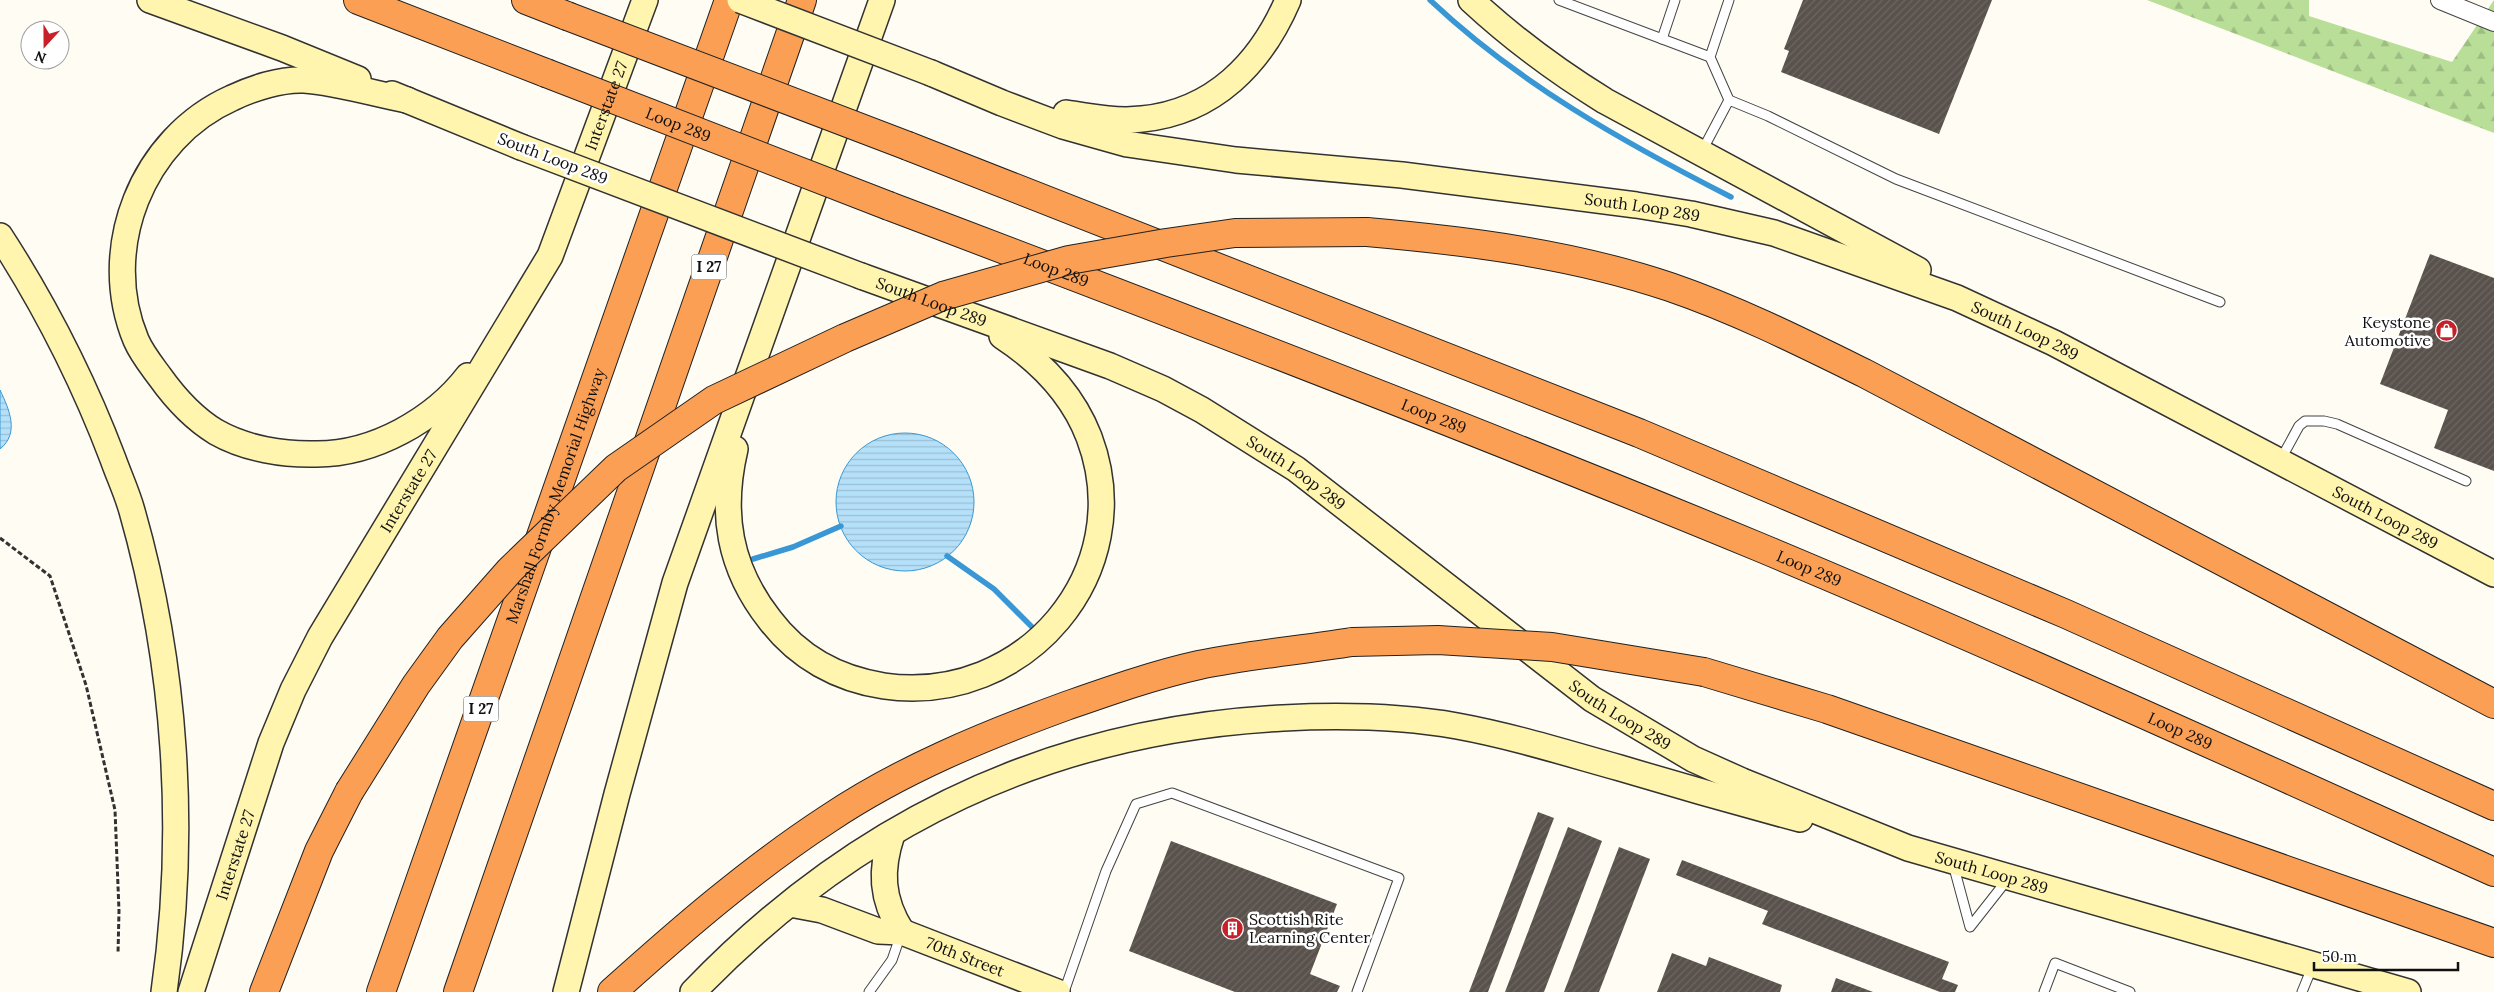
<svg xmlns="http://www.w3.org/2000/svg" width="2494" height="992" font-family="Lora,serif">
<defs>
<pattern id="forest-firs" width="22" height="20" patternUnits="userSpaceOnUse" patternTransform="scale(1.25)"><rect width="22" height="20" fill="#b8de98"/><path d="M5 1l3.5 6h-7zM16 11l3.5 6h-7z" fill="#9dbd82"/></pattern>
<pattern id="water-rules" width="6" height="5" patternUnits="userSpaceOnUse" patternTransform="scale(1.25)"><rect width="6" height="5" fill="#b5e0f9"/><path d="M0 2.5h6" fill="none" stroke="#9bbfd4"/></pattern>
<pattern id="building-hatch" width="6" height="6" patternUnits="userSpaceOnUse" patternTransform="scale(1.25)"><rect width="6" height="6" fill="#59514c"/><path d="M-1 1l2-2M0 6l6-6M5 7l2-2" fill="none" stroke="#6c6561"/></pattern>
</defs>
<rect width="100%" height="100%" fill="#fffdf3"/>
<path fill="url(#forest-firs)" d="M2147,0H2309V16L2452,62L2494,0V133Z"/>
<g fill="url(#water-rules)" stroke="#3897d4">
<path d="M0,390C9,409 20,433 0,449Z"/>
<circle cx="905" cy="502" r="69"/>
</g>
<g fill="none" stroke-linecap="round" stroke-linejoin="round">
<g stroke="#3897d4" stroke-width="5.5">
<path d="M1430,0C1518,83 1623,142 1731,197"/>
<path d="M947,556L994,589L1032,627"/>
<path d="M753,559L793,547L841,526"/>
</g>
</g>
<g fill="url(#building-hatch)">
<path d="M1803,0H1992L1939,134L1781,72L1789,51L1784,49Z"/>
<path d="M2430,254L2494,278V471L2434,448L2448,410L2380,384Z"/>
<path d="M1538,812L1554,818L1488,992H1469Z"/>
<path d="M1568,827L1602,841L1544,992H1505Z"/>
<path d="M1171,841L1337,904L1310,974L1340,986L1337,992H1235L1129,951Z"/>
<path d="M1619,847L1650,859L1599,992H1564Z"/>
<path d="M1682,860L1949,962L1942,979L1958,985L1955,992H1940L1762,924L1768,911L1676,875Z"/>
<path d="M1672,953L1706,966L1709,957L1782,985L1780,992H1657Z"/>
<path d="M1836,978L1873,992H1831Z"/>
</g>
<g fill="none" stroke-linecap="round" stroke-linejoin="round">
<defs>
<g id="lane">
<path d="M1559,0L1710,57"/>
<path d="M1729,0L1710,57L1729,100"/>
<path d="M1662,39L1675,0"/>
<path d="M1702,151L1729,100L1768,116L1896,179L2220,302"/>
<path d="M2281,459L2299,426L2305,421H2324L2337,424L2466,481"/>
<path d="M1953,864L1970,927L2007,880"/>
<path d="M869,992L892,960L901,934"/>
<path d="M1064,992L1106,871L1136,804L1172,793L1399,878L1357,992"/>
<path d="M2044,992L2055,963L2130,992"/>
<path d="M2302,992L2313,965"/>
</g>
<path id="street" d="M2440,0L2494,22"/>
<g id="secondary">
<path d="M150,0L282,48L358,79"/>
<path d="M1471,0C1512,38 1558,72 1605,101L1918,270"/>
<path id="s1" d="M931,73L1002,103L1063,126L1127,144L1236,160L1402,175L1636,205L1691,214L1774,233L1957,298L2054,343L2494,574"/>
<path d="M392,94L521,147"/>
<path d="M407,100C376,94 335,82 304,80C281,79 253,88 232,98C142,138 98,249 136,340C142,354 152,366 160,377C175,398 193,418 216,432C246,449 284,455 317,454C374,454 434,420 468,376"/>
<path d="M1066,113C1091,117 1117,122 1142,119C1214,112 1261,63 1288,0"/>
<path d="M0,236C46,307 83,380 113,459C119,476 127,493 132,511C176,665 187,833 164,992"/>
<path id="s2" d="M861,276L1110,366L1163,389L1202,410L1296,469L1592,699L1693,759L1742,781L1908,848L2408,992"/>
<path d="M735,449C720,513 729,568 770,620C798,657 838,679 884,686C1024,706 1140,572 1089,437C1072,393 1040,361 1002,336"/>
<path d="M892,834C880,870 881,899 902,932"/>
<path id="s3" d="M790,904L822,910L878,931L902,932L1057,992"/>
<path id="s4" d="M191,992L271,743L293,690L320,637L550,256L645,0"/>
<path d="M566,992L617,794L675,583L882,0"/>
<path d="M693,992C855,823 1049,730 1283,718C1342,715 1400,716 1457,726C1512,736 1566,753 1620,768C1680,786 1740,803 1800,819"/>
</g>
<g id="highway">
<path d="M358,0L546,73"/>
<path d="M526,0L567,16"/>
<path d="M908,146L1639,433L2066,614L2494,806"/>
<path id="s5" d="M889,206C1180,316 1471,428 1759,547C2006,650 2250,762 2494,872"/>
<path d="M1367,232C1469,241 1572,254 1670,287C1737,310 1801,342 1864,373L2494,704"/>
<path d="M1704,672L1827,709L2494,943"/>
<path d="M264,992L319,851L349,792"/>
<path id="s6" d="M381,992L729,0"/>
<path d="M458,992L802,0"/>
<path d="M612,992C681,930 750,870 828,819C901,770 984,736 1066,706C1109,691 1154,675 1199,665C1249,655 1301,650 1352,642"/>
</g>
</defs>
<use href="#lane" stroke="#434343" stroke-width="11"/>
<use href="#street" stroke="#434343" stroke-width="20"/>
<use href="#secondary" stroke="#323232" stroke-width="28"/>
<use href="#highway" stroke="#212121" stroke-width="30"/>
<path stroke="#323232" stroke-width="3" stroke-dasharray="5 2.5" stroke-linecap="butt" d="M0,538L50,576L86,685L115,810L119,911L118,954"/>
<use href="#lane" stroke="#fff" stroke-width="9"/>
<use href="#street" stroke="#fff" stroke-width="18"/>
<use href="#secondary" stroke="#fff5ae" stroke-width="25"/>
<use href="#highway" stroke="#fb9f55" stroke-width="28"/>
<defs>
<g id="secondary-bridge">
<path d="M740,0L931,73"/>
<path d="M521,147L861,276"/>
</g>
<g id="highway-bridge">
<path d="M567,16L908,146"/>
<path id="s7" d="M546,73L889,206"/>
<path d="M1352,642L1438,640L1552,647L1704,672"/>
<path d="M349,792L416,685L450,638L510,570L616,468L714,400L845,338L943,296L1069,260L1166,243L1235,233L1367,232"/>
</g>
</defs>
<use href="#secondary-bridge" stroke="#323232" stroke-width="28" stroke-linecap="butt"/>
<use href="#highway-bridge" stroke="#212121" stroke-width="30" stroke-linecap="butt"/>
<use href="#secondary-bridge" stroke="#fff5ae" stroke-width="25"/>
<use href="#highway-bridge" stroke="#fb9f55" stroke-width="28"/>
</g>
<defs>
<symbol id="shop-disc" viewBox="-11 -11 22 22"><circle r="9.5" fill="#c82029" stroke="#fff"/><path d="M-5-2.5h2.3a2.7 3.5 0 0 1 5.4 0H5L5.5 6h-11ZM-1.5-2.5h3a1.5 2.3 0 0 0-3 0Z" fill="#fff"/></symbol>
<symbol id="building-disc" viewBox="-11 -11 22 22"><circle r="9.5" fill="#c82029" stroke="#fff"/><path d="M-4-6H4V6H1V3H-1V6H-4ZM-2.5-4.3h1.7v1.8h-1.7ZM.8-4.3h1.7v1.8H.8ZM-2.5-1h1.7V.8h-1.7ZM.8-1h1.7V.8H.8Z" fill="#fff"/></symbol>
</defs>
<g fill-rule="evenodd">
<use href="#shop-disc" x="2434" y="318" width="25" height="25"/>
<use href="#building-disc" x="1220" y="916" width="25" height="25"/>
</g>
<g text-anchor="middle" stroke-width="5" stroke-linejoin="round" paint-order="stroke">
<g fill="#fff" stroke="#585858" stroke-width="1">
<rect x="691.5" y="254.5" width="35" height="25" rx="4"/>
<rect x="463.5" y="696.5" width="35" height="25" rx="4"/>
</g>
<g font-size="15" font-weight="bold" fill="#101010">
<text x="709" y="272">I 27</text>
<text x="481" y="714">I 27</text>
</g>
<g font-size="16" fill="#101010" stroke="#fff">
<text dy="6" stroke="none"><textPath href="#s4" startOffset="984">Interstate 27</textPath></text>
<text dy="6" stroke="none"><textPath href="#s7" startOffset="142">Loop 289</textPath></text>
<text transform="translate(553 158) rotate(21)" y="6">South Loop 289</text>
<text dy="6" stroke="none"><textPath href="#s1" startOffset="728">South Loop 289</textPath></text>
<text dy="6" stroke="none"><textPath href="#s5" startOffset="179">Loop 289</textPath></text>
<text dy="6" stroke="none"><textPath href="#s2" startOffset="75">South Loop 289</textPath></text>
<text dy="6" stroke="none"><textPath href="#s1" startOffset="1132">South Loop 289</textPath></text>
<text dy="6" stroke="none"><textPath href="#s5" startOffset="584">Loop 289</textPath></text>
<text dy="6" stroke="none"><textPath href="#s2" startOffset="480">South Loop 289</textPath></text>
<text dy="6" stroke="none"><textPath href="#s4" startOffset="549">Interstate 27</textPath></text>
<text dy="6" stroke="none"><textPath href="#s6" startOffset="526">Marshall Formby Memorial Highway</textPath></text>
<text dy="6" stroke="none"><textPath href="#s1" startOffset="1538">South Loop 289</textPath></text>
<text dy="6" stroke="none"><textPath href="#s5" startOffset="989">Loop 289</textPath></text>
<text dy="6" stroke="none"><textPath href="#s2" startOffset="885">South Loop 289</textPath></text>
<text dy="6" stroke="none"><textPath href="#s5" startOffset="1394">Loop 289</textPath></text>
<text dy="6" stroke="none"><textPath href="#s4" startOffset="144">Interstate 27</textPath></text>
<text dy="6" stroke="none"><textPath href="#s2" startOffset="1290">South Loop 289</textPath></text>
<text dy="6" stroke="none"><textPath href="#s3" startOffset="184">70th Street</textPath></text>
</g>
<g font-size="16" fill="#101010" stroke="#fff" text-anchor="end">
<text x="2431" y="328">Keystone<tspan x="2431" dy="18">Automotive</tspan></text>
<text x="1249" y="925" text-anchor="start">Scottish Rite<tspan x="1249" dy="18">Learning Center</tspan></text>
</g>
</g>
<g transform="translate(45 45) rotate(201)"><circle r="24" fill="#ffffff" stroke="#9f9f9f"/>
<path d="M0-4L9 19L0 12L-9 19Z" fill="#c82029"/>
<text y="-8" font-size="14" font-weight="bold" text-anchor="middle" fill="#101010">N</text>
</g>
<path d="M2314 962v8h144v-8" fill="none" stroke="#101010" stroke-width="2.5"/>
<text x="2322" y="962" font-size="15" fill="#101010" stroke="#ffffff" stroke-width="4" paint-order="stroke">50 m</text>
</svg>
